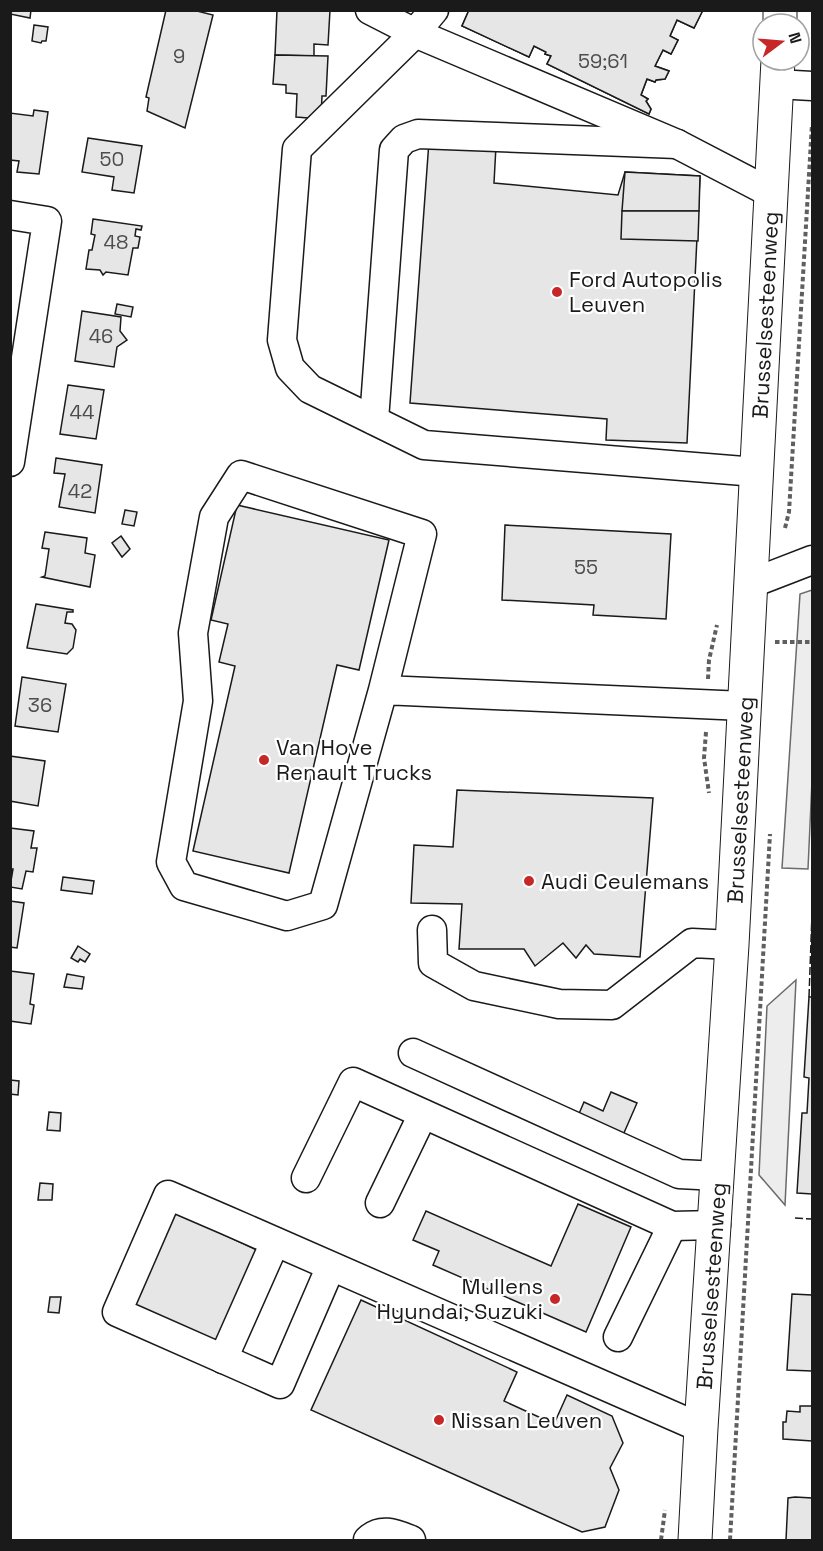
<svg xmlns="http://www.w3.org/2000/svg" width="823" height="1551" font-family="'Space Grotesk',sans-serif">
<rect width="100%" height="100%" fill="#fff"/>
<g fill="#ededed" stroke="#6a6a6a" stroke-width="1.5">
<path d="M812,590V781L808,869L782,868L800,594Z"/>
<path d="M796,980L785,1205L759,1175L767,1006Z"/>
</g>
<g fill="#e6e6e6" stroke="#1a1a1a" stroke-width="1.5" fill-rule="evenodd">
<path d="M10,10H31L30,18L10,14Z"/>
<path d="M166,10H193L213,15L185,128L147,111L149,98L146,97Z"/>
<path d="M277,10H330L328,45L314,44V56L275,55Z"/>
<path d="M469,10H700L702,12L694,28L677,20L670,36L678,40L671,54L663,50L655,66L669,71L665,79L656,80L655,82L647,79L641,95L648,99L646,101L651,109L649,114L547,64L551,56L545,54L546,52L534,46L529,57L462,26ZM548,16L566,25L562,32L557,30L555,33L543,27Z"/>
<path d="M469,10H700L702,12L694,28L677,20L670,36L678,40L671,54L663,50L655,66L669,71L665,79L656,80L655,82L647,79L641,95L648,99L646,101L651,109L649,114L547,64L551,56L545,54L546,52L534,46L529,57L462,26Z"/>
<path d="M34,25L48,27L46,41H42L41,43L32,41Z"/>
<path d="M275,55L328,56L326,96H322L321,119L296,117L297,94L286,93V85L273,84Z"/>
<path d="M34,110L48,112L39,174L17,172L19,161L10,160V113L33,116Z"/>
<path d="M88,138L142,146L134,193L112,190L114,177L82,172Z"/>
<path d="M429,141L496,146L494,183L618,195L625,172L700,176L687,443L606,440L607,419L410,403Z"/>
<path d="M625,172L700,176L699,211H622Z"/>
<path d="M622,211H699L698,241L621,239Z"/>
<path d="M93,219L142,226L141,230L136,229L135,236L140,237L138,248H133L128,275L106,272L103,275L100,270L86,269L89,250H92L95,235L91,234Z"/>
<path d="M117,304L133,307L131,317L115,314Z"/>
<path d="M82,311L121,317L120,331L127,340L117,347L114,367L75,361Z"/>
<path d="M68,385L104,390L96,439L60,434Z"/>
<path d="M56,458L102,465L95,513L59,507L65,474L54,473Z"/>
<path d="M237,505L389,540L359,670L337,665L289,873L193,851L235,666L219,662L228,624L211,620Z"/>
<path d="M125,510L137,512L134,526L122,524Z"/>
<path d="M505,525L671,534L666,619L593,615L594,605L502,600Z"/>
<path d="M45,532L87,538L85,553L95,555L90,587L42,577L45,576L49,549L42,548Z"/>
<path d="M121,536L130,549L122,557L112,543Z"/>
<path d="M36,604L73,610V612H67L65,623L72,624L76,630L73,648L67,654L27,648Z"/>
<path d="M22,677L66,684L58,732L15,726Z"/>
<path d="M10,756L45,761L38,806L10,801Z"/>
<path d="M457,790L653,798L640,957L594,954L586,945L576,958L563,943L535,966L524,949H459L462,904L411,903L414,845L453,847Z"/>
<path d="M10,828L34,831L31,848H37L33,872L26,871L22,889L10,887L13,869H10Z"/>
<path d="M63,877L94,881L92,894L61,890Z"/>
<path d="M10,901L24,903L17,948L10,947Z"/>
<path d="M78,946L90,954L85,962L80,959L78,962L71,958Z"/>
<path d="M10,971L34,974L30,1004L34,1005L31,1024L10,1021Z"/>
<path d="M67,974L84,977L82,989L64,987Z"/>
<path d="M809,997H812V1194L797,1193L802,1113H807L809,1078L804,1077Z"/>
<path d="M10,1080L19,1081L18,1095L10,1094Z"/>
<path d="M611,1092L637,1103L620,1142L575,1123L584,1102L603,1111Z"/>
<path d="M49,1112L61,1113L60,1131L47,1130Z"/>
<path d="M40,1183L53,1184L52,1200H38Z"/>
<path d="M578,1204L631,1227L586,1332L433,1265L439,1251L413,1240L426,1211L551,1266Z"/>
<path d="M171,1210L259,1251L214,1348L126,1307Z"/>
<path d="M792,1294L812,1295V1371L787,1370Z"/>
<path d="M50,1297H61L59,1313L48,1312Z"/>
<path d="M361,1300L517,1372L504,1401L554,1424L567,1395L612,1416L623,1443L610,1468L619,1490L605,1527L582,1532L311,1410Z"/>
<path d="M800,1406H812V1441L783,1439V1422H786L787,1411L800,1412Z"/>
<path d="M795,1497L812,1498V1540H786L788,1498Z"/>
</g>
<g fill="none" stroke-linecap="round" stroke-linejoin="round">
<defs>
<g id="minor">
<path d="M370,10L415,33L677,144L771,193"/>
<path d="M434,10L415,33L297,149L282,340L290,368L310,389L424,445L756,472"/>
<path d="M776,84L812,86"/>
<path d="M10,215L47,221L10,462"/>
<path d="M374,420L394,150L404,139L418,134L677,144"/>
<path d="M750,584L812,560"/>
<path d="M383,690L323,905L287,916L184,886L171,862L198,701L193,633L214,517L241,475L422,534L383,690L744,706"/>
<path d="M432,930L433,963L474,986L559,1004L612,1005L692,943L732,945"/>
<path d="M413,1053L679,1174L718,1176"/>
<path d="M306,1178L353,1082L672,1226L716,1225"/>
<path d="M380,1203L423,1114"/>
<path d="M331,1266L280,1384L117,1312L168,1195L226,1220L701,1428"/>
<path d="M618,1337L672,1226"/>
<path d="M223,1359L275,1242"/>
<path d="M368,1540C381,1527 396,1534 411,1540"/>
</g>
<g id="major">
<path d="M780,24V10"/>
<path d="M695,1540L701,1428L732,945L778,60"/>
</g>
</defs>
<use href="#minor" stroke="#1a1a1a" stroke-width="31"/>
<use href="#major" stroke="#1a1a1a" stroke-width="35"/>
<g stroke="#5f5f5f" stroke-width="4" stroke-dasharray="4.5 3" stroke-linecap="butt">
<path d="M785,528L789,512L812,124"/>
<path d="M775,642H812"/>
<path d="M708,679L709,660L717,625"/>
<path d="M706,732L704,758L709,793"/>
<path d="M661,1540L665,1510"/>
<path d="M730,1540L770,834"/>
</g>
<use href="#minor" stroke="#fff" stroke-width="28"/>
<use href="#major" stroke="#fff" stroke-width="33"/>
<g stroke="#1a1a1a" stroke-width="1.5" stroke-dasharray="8 3" stroke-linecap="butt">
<path d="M809,997L812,914"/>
<path d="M795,1218L812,1219"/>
</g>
</g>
<g fill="#c62828" stroke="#fff" stroke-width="2">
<circle cx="557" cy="292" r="6"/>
<circle cx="264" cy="760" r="6"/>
<circle cx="529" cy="881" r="6"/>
<circle cx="555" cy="1299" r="6"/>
<circle cx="439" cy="1420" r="6"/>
</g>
<g text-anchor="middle" stroke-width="4.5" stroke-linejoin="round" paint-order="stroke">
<g font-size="20" fill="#4d4d4d">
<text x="179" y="63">9</text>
<text x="603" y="68">59;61</text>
<text x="112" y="166">50</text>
<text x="116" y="249">48</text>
<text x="101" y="343">46</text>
<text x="82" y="419">44</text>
<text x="80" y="498">42</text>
<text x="586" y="574">55</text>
<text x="40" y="712">36</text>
</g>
<g font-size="22" fill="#1a1a1a" stroke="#fff" text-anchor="start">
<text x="569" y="287">Ford Autopolis<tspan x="569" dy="25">Leuven</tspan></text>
<text x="276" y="755">Van Hove<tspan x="276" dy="25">Renault Trucks</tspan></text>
<text x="541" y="889">Audi Ceulemans</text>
<text x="543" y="1294" text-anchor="end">Mullens<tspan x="543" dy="25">Hyundai, Suzuki</tspan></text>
<text x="451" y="1428">Nissan Leuven</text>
</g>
<g font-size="22" fill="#1a1a1a" stroke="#fff">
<text transform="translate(765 315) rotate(-87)" y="8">Brusselsesteenweg</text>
<text transform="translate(740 800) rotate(-87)" y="8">Brusselsesteenweg</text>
<text transform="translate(711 1286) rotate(-86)" y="8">Brusselsesteenweg</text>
</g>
</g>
<rect width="823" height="1551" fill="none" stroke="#1a1a1a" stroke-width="24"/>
<g transform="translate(781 42) rotate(74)"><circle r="28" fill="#ffffff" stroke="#a3a3a3" stroke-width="1.5"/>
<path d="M0-4.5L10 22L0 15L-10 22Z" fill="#c62828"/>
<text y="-9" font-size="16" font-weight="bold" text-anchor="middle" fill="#1a1a1a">N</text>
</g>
</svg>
